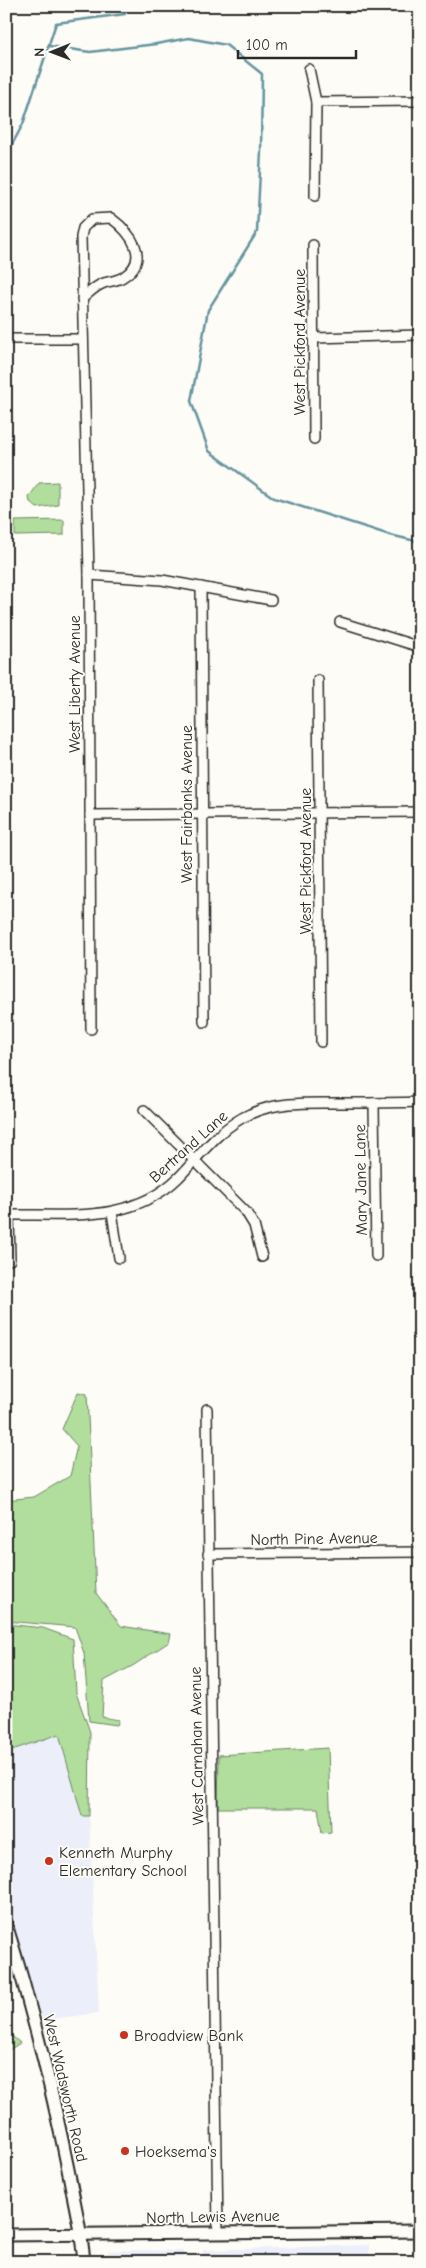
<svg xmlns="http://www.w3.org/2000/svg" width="426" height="2268" font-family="'Comic Neue',sans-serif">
<rect width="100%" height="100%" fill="#fdfcf7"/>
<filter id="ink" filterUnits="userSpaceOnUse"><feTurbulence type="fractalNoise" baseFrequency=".02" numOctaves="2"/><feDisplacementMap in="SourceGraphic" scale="10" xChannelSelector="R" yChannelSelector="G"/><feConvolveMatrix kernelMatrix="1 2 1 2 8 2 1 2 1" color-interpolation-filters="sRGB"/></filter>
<g filter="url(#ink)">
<g fill="#eceef9">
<path d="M59,1734L82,1815L89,1816L99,2013L43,2020L6,1905V1752Z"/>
<path d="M369,2245L370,2262H203V2250Z"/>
<path d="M140,2250L183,2251V2262H104L103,2259L109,2251Z"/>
</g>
<g fill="#b1de9d" stroke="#6e8464">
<path d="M58,482V505L37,508L30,502L29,497L39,483Z"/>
<path d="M64,520V535L15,536V521Z"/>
<path d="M78,1392L87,1394L96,1593L121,1626L171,1634L169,1642L134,1665L104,1681L102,1717L119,1720L117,1725L89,1721L84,1653L75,1627L6,1621V1500L34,1497L70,1476L77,1446L62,1429Z"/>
<path d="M6,1624L43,1628L73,1639L76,1693L90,1732L89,1816H82L59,1734L6,1752Z"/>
<path d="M328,1748L331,1832L322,1833L318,1808H218L219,1755Z"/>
<path d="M12,2036L20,2043L6,2052V2038Z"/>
</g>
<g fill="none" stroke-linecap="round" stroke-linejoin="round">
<g stroke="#65949e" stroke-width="2.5">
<path d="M49,46L90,52L156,44L189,38L226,45L262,74L261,151L257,232L208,310L191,401L209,451L274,498L390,535L420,542"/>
<path d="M6,156L23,124L56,23L125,14L122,6"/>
</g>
<defs>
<g id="minor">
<path d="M309,69L316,102L315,196"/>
<path d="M316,102L420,101"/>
<path d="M313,245L314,439"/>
<path d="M82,299C89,293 95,286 104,283C110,281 117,281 123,277C152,259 130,232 111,218L92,219L83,228L81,237L89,575L91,1029"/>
<path d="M314,338L420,335"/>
<path d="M6,339H83"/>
<path d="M89,575L162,580L271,600"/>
<path d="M201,587L204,1022"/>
<path d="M340,622L420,647"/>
<path d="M318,680L321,1042"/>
<path d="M90,815L420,812"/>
<path d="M374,1103L376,1256"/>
<path d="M144,1110L246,1212L254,1225L262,1257"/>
<path d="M112,1212L119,1258"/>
<path d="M6,1215C67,1214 132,1224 179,1177C200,1155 222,1126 250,1114C278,1101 310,1103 340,1103C366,1103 393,1103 420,1102"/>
<path d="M9,1215L10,1260"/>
<path d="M207,1409L218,2233"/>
<path d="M208,1554L420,1552"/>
</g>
<g id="secondary">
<path d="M6,1924C32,2008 53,2093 70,2179C75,2207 82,2234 84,2262"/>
<path d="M6,2235L420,2231"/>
</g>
</defs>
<use href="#minor" stroke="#2b2b2b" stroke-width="12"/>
<use href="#secondary" stroke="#2b2b2b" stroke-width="15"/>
<use href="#minor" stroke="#fdfcf7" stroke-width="9"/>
<use href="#secondary" stroke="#fdfcf7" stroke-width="11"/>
</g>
</g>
<g fill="#c8321e" stroke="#fdfcf7" stroke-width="2">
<circle cx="49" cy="1861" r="5"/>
<circle cx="124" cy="2035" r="5"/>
<circle cx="125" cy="2151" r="5"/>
</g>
<g text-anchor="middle" stroke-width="4" stroke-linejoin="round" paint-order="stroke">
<g font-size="16" fill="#2b2b2b" stroke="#fdfcf7">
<text transform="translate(299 342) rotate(-90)" y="6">West Pickford Avenue</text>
<text transform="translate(74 684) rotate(-90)" y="6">West Liberty Avenue</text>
<text transform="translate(186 804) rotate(-90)" y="6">West Fairbanks Avenue</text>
<text transform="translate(305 861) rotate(-90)" y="6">West Pickford Avenue</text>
<text transform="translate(188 1146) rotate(-42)" y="6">Bertrand Lane</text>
<text transform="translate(360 1180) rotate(-91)" y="6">Mary Jane Lane</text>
<text transform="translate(314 1538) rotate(-1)" y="6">North Pine Avenue</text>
<text transform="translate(196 1746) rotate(-91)" y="6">West Carnahan Avenue</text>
<text transform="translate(66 2088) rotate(77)" y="6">West Wadsworth Road</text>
<text transform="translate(213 2216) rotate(-1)" y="6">North Lewis Avenue</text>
</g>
<g font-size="16" fill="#2b2b2b" stroke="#fdfcf7" text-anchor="start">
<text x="59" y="1858">Kenneth Murphy<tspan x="59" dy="18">Elementary School</tspan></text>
<text x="134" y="2041">Broadview Bank</text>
<text x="135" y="2157">Hoeksema's</text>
</g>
</g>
<rect width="426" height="2268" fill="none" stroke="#fdfcf7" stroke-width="25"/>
<rect x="12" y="12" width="401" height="2243" fill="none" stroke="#2b2b2b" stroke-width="2" filter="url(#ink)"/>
<g transform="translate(52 52) rotate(269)" stroke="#fdfcf7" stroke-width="4" paint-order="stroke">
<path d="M0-4L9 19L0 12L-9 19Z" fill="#2b2b2b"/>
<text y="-8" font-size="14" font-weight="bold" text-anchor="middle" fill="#2b2b2b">N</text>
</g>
<path d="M238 50v8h118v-8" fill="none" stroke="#2b2b2b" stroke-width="2.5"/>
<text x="246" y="50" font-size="15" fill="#2b2b2b" stroke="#fdfcf7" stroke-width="4" paint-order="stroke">100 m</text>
</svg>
